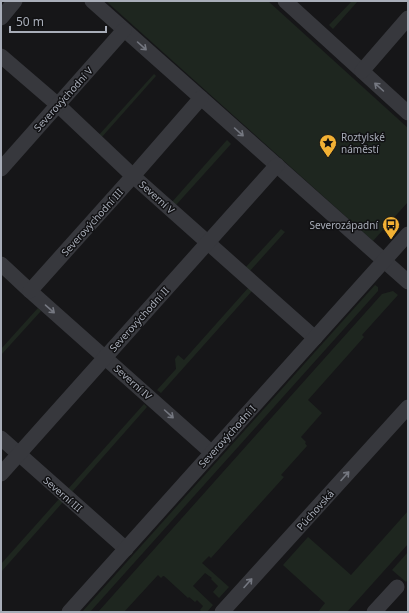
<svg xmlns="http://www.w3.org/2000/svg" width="409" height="613" font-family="'Noto Sans',sans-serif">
<rect width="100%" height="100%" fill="#161618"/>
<g fill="#1e261f">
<path d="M106,1H268L408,128V202L373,241Z"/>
<path d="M352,1H358L333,29L329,25Z"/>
<path d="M154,74L156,76L101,138L98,136Z"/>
<path d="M227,140L231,144L176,205L172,202Z"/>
<path d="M281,229L285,232L249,272L245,268Z"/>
<path d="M375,285L378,287V291L90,612H82Z"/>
<path d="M249,287L252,291L161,393L157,390L176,369L175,359L178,355L184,360Z"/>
<path d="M393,291L398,295L362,335L364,337L308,400L322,413L301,437L306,442L305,443L307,446L281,475L284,477L211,558L209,556L202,563L229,587L219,598L213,592L218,586L211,579L212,578L205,573L193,586L213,605L207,612H202L200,610L203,606L197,600L195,602L189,597L188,598L164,576H163L161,578L158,575L124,612H98L382,294Z"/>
<path d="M38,308L41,311L1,355V349Z"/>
<path d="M144,404L147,407L72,492L68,489Z"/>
<path d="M59,499L63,502L1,572V564Z"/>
<path d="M408,511V544L347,612H318L325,603L283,565L308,537L351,575Z"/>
<path d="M408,552V579L406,582L392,570Z"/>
</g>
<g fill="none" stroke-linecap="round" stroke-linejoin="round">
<g stroke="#37383d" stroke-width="15">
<path d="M92,1L408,282"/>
<path d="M285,1L408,113"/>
<path d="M1,18L15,1"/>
<path d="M1,56L58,105L133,176L315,338"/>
<path d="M362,71L408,18"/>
<path d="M1,169L124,30"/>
<path d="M1,264L30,291L212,453"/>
<path d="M30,291L133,176L201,98"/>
<path d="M1,438L126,549"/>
<path d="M1,474L277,165"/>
<path d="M69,612L408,234"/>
<path d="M222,612L408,407"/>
<path d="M374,612L397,587"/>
</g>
</g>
<defs><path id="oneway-shaft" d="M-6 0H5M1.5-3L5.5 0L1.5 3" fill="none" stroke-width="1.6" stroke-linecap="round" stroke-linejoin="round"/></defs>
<g stroke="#757881">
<use href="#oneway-shaft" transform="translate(142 46) rotate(42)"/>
<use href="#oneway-shaft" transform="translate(379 87) rotate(-138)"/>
<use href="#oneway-shaft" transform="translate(239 132) rotate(42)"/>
<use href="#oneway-shaft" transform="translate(50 309) rotate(41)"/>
<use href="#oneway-shaft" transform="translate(169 414) rotate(42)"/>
<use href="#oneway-shaft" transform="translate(345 476) rotate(-48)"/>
<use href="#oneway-shaft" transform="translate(248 583) rotate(-48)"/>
</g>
<defs>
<symbol id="sight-pin" viewBox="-11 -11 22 30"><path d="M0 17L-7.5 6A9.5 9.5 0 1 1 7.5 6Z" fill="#f2b134" stroke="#111113"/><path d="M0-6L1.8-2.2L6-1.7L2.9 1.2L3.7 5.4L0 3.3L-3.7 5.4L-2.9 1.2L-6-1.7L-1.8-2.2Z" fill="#111"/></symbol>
<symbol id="bus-pin" viewBox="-11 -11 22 30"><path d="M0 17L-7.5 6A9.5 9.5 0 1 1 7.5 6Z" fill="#f2b134" stroke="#111113"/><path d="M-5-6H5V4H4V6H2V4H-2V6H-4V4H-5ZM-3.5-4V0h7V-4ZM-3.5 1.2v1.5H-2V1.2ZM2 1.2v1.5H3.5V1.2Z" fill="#111"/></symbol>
</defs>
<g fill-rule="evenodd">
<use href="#sight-pin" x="318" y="133" width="20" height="27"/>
<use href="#bus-pin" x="381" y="215" width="20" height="27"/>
</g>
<g text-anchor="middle" stroke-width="3" stroke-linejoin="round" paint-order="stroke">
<g font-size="10" fill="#a8adb8" stroke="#111113">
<text transform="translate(63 99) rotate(-48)" y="4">Severovýchodní V</text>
<text transform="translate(157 197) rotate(42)" y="4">Severní V</text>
<text transform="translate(92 222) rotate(-48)" y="4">Severovýchodní III</text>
<text transform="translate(139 319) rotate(-48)" y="4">Severovýchodní II</text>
<text transform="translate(133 382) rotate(42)" y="4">Severní IV</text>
<text transform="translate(227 436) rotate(-48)" y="4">Severovýchodní I</text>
<text transform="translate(63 494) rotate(41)" y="4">Severní III</text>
<text transform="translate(315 510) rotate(-48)" y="4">Púchovská</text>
</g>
<g font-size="10" fill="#a8adb8" stroke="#111113" text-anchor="start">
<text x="341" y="141">Roztylské<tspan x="341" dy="12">náměstí</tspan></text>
<text x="378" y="229" text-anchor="end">Severozápadní</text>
</g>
</g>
<rect width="409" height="613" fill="none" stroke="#a8adb8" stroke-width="4"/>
<path d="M10 26v6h96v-6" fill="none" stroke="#a8adb8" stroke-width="2"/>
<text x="16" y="26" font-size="12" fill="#a8adb8" stroke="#111113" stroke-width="3" paint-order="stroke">50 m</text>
</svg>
